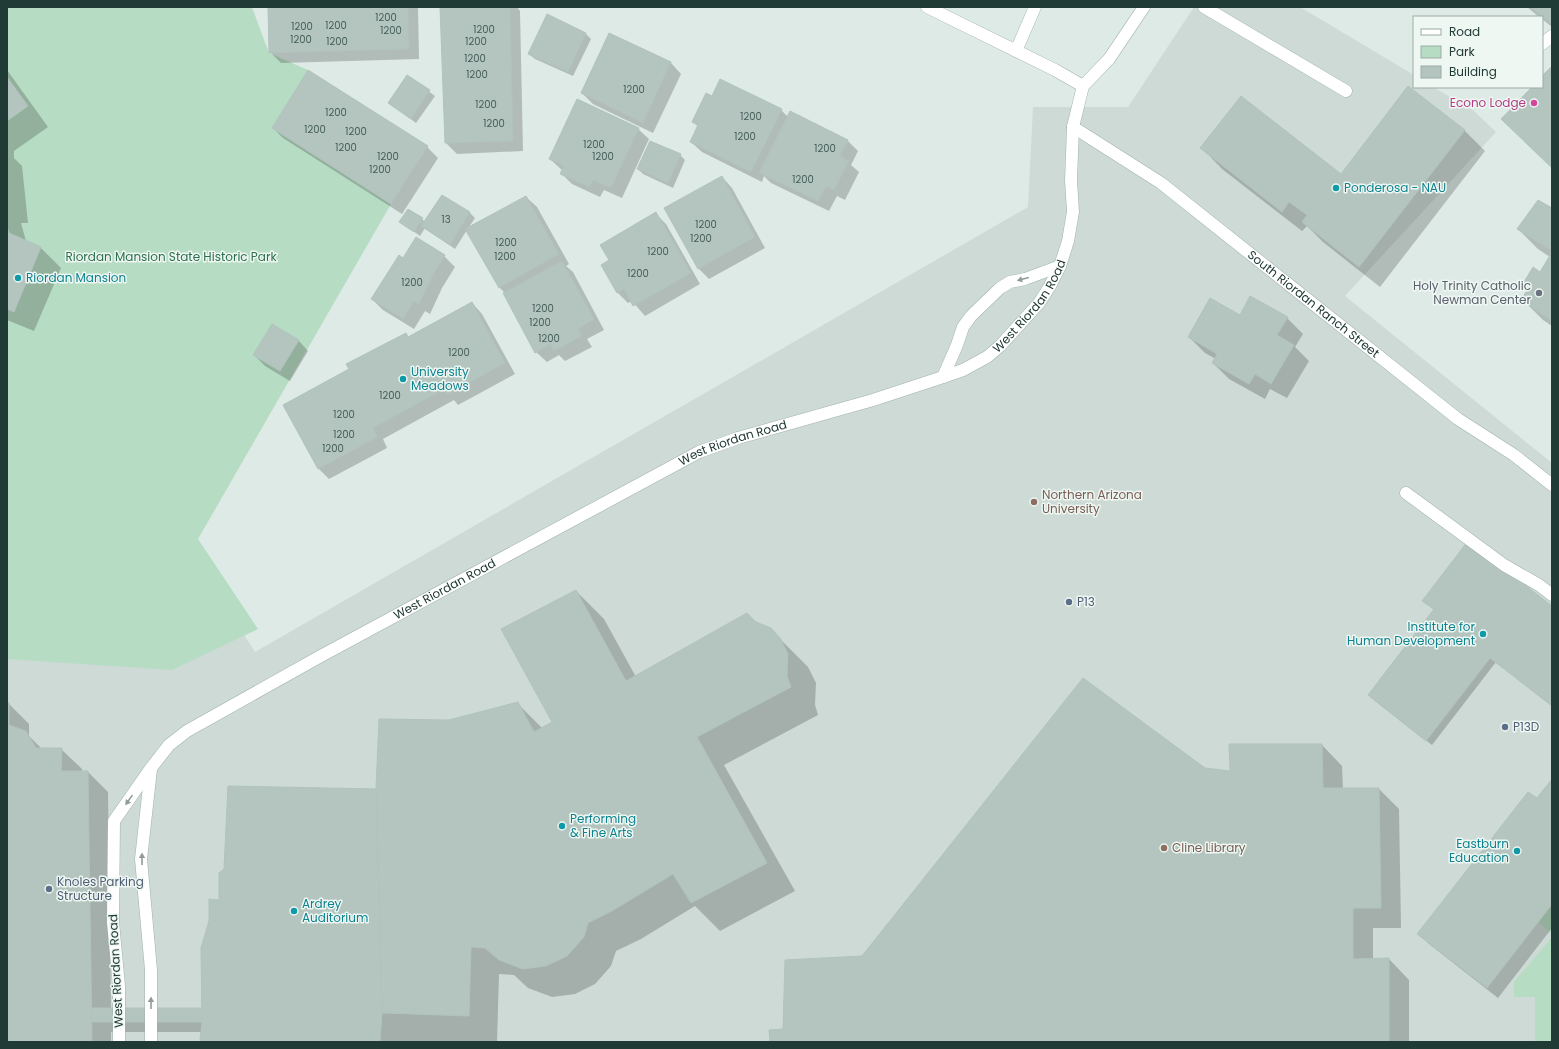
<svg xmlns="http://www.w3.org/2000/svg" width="1559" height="1049" font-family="Poppins,sans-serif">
<rect width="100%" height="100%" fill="#deeae6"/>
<path fill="#cddad5" d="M1194,7H1300L1414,75V87H1433L1474,111L1496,132L1345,296L1552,463V1042H7V544L184,541L255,652L1028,207L1033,107H1128Z"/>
<g fill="#b7dcc4">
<path d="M7,7H252L269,53L308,70L272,128L391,204L198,539L258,629L172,670L7,659Z"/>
<path d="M1552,906V934L1539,922Z"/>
<path d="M1552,937V1042H1535V997H1514V982Z"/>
</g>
<g fill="#0003">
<path d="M269,7H418L419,59L281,63L270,52Z"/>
<path d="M441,7H517L520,11L523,151L457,154L446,143Z"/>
<path d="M1527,7H1552V27L1542,19V17H1539Z"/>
<path d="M547,16L586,34L591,39L573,76L535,59L529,54Z"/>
<path d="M610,34L671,63L681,74L653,133L593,104L582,93Z"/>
<path d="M7,70L48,127L14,151V158L22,166L28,223H21L26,241L41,248L61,268L34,331L7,320Z"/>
<path d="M309,71L427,147L438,158L402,214L283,138L273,128Z"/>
<path d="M407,76L435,96L416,123L389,103Z"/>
<path d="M1409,88L1465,131L1485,151L1380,287L1323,242L1307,226L1302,231L1222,169L1202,148L1341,175Z"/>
<path d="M712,97L781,110L788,117L847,140L858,151L851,165L859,172L845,200L837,196L829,211L771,183L764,176L762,182L702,152L691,142L698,127L694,122Z"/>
<path d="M638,129L649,139L622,198L604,190L600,197L572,184L562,174L563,171L550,159Z"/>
<path d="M680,155L685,160L673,188L643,174L638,169Z"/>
<path d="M722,177L732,188L765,248L709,279L698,268Z"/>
<path d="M442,196L470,213L475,218L469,227L526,197L537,207L569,264L566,266L573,272L604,330L587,339L592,347L565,361L559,355L547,362L536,352L505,293L499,287L467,230L455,249L425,228L420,236L401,222L422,219L425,222Z"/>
<path d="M1552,209V326L1543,320L1522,299L1530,287L1526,282L1540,273L1550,257L1538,249L1518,229Z"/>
<path d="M656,214L666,224L700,284L645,316L632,301L628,303L618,293L602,265L610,261Z"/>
<path d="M416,239L444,256L455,267L442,288L430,314L425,311L414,329L383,310L372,299L403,259Z"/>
<path d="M472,303L482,314L515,374L458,405L454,400L383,439L387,448L329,479L319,469L285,406L351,370L405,334L409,338Z"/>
<path d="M1287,318L1303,334L1295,347L1309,361L1287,398L1270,389L1265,399L1229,379L1213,363L1216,359L1205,353L1189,337Z"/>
<path d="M298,340L308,351L290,381L265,366L254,355Z"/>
<path d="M576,591L604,619L636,677L756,623L770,629L808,667L816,683L815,705L818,715L724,765L795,891L720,931L695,906L641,939L616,951L611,966L595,984L575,994L552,997L528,988L514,975L499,974L497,1042L410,1041V1042H203L201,1040L202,1032H111V1042H7V704H9L29,724V736L42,749H61L82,769V772H88L108,792L111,1009H203L220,902L377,790L449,721L517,703L542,728L553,722Z"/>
<path d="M1424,601L1552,608V706L1496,662L1432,745L1374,700L1369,695L1434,610Z"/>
<path d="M1322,745L1342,766L1343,789H1379L1399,809L1401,928H1373V960L1389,959L1409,980V1042H771L862,957L1204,769L1231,772Z"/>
<path d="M1552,780V928L1498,998L1429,944L1419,934L1537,799Z"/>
</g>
<g fill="#b4c5bf" stroke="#b1c3bd">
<path d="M268,7H408L409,49L269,53Z"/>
<path d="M440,7H510L513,141L445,143Z"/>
<path d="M1529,7H1552V24Z"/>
<path d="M547,14L586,33L568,72L528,54Z"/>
<path d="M609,33L671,62L643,123L581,93Z"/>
<path d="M1552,66V168L1501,119L1532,87H1542V76Z"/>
<path d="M308,70L428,146L391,204L272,128Z"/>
<path d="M407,75L430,90L411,119L388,103Z"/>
<path d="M7,77L28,106L7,121Z"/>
<path d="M720,79L782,109L751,172L690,142L698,125L692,122L706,93L712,96Z"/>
<path d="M1408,86L1465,130L1359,267L1302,222L1307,215L1289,202L1282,212L1200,148L1241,96L1341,174Z"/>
<path d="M577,99L639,128L611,188L593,180L590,187L560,174L564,166L549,159Z"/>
<path d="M790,111L848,140L840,156L849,161L834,190L826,186L818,201L759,173Z"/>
<path d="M650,141L681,154L668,183L637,169Z"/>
<path d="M722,176L755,237L698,269L664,208Z"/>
<path d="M442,195L470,212L450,245L421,226Z"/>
<path d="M526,196L559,254L499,288L465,229Z"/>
<path d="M1538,200L1552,208V251L1517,229Z"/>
<path d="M408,209L423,218L414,232L399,222Z"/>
<path d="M656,212L691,273L633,306L624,289L617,293L601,265L609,260L600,245Z"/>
<path d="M7,226L9,233L41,247L14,312L7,309Z"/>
<path d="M416,237L445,255L432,277L419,304L414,301L403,319L371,299L399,255L403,258Z"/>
<path d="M1552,252V321L1521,300L1530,286L1524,282L1533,267L1540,272Z"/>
<path d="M562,261L594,319L578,329L582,336L554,351L550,344L535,353L503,293Z"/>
<path d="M1250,296L1288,317L1277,335L1294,345L1271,384L1255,374L1249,384L1212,363L1217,354L1188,337L1210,298L1240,315Z"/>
<path d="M472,302L505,363L447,395L444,389L373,428L378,437L318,469L283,405L349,369L346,364L406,333L408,337Z"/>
<path d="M272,324L299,340L280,371L253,355Z"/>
<path d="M1468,541L1552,606V706L1490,658L1426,741L1368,695L1434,609L1422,601Z"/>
<path d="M576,590L626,681L747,613L756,622L771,628L780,638L788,654L787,676L791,687L697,737L767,863L691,903L673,874L612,911L588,923L584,937L567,956L546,966L523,969L499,960L485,948L471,947L469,1016L382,1013L376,789L379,719L449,720L518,702L534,732L552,722L501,629Z"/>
<path d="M1083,678L1205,768L1230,771L1229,744H1322L1323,788H1379L1381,908H1353V959L1389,958V1042H770L769,1030L783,1029L785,960L862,956Z"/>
<path d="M7,703H9V725L26,731L36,748H62L61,771H88L92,1042H7Z"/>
<path d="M1552,779V904L1487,988L1417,934L1528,792L1537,798Z"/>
<path d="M228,786L376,789L382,1013L380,1042H205L200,1040L202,1022L201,948L209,921V899L219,900V873L224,869Z"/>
<rect x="92" y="1008" width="110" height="14"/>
</g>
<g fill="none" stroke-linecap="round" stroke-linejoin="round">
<defs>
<g id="service">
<path d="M1204,7L1346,91"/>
<path d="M1542,44L1552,36"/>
<path d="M1016,51L1035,7"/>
<path id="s1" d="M1073,127L1161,183L1458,419L1514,455L1552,485"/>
<path d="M943,377L957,345L963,327L971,316L1000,288L1010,282L1025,279L1060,266"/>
<path d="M1406,493L1504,565L1539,585L1552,595"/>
</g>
<path id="minor" d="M927,7L1055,70L1083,86"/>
<g id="tertiary">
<path d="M151,769L141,859L151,970V1042"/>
<path id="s2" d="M119,1042V986L113,922L114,821L151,768L169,745L187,731L319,657L699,452L738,438L873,400L943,377L963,370L987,357L1000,346L1039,303L1050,286L1060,266L1068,241L1073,212L1071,180L1073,127L1083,86L1109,59L1144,7"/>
</g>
</defs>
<use href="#service" stroke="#a1b2ad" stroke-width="13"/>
<use href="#minor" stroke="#a1b2ad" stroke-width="13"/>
<use href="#tertiary" stroke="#a1b2ad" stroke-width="13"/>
<use href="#service" stroke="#fff" stroke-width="12"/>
<use href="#minor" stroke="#fff" stroke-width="12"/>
<use href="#tertiary" stroke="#fff" stroke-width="12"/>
</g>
<defs><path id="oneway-solid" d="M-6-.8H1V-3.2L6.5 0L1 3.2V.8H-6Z"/></defs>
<g fill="#909c9a">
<use href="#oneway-solid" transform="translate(1023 279) rotate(165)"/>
<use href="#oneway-solid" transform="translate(129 800) rotate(125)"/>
<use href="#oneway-solid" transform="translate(142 859) rotate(-90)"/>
<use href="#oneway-solid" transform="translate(151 1003) rotate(-90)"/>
</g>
<circle fill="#d1479c" stroke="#eff7f3" stroke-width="1.5" cx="1534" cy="103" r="4"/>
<g fill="#0f9aa8" stroke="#eff7f3" stroke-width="1.5">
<circle cx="1336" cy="188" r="4"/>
<circle cx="18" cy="278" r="4"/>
<circle cx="403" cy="379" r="4"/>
<circle cx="1483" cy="634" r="4"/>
<circle cx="562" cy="826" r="4"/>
<circle cx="1517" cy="851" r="4"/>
<circle cx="294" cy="911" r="4"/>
</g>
<circle fill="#6b7280" stroke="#eff7f3" stroke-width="1.5" cx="1539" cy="293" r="4"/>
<g fill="#8d6e63" stroke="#eff7f3" stroke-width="1.5">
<circle cx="1034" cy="502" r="4"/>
<circle cx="1164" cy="848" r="4"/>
</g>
<g fill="#5c6f8a" stroke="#eff7f3" stroke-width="1.5">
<circle cx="1069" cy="602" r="4"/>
<circle cx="1505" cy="727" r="4"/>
<circle cx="49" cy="889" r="4"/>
</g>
<g text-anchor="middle" stroke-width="3" stroke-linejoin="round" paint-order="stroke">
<g font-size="10" fill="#455d58">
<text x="386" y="21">1200</text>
<text x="336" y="29">1200</text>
<text x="302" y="30">1200</text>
<text x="484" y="33">1200</text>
<text x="391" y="34">1200</text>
<text x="301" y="43">1200</text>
<text x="337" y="45">1200</text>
<text x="476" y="45">1200</text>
<text x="475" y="62">1200</text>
<text x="477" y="78">1200</text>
<text x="634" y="93">1200</text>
<text x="486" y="108">1200</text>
<text x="336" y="116">1200</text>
<text x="751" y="120">1200</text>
<text x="494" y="127">1200</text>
<text x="315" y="133">1200</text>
<text x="356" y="135">1200</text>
<text x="745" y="140">1200</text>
<text x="594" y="148">1200</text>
<text x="346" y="151">1200</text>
<text x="825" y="152">1200</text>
<text x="388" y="160">1200</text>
<text x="603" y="160">1200</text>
<text x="380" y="173">1200</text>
<text x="803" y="183">1200</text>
<text x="446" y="223">13</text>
<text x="706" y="228">1200</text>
<text x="701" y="242">1200</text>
<text x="506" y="246">1200</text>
<text x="658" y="255">1200</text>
<text x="505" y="260">1200</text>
<text x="638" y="277">1200</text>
<text x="412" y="286">1200</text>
<text x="543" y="312">1200</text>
<text x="540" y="326">1200</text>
<text x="549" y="342">1200</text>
<text x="459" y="356">1200</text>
<text x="390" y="399">1200</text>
<text x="344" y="418">1200</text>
<text x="344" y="438">1200</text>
<text x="333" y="452">1200</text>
</g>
<g font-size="12" fill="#b23c85" stroke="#eff7f3" text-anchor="end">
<text x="1526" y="107">Econo Lodge</text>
</g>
<g font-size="12" fill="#0d838f" stroke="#eff7f3" text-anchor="start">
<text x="1344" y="192">Ponderosa - NAU</text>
<text x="26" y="282">Riordan Mansion</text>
<text x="411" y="376">University<tspan x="411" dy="14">Meadows</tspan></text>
<text x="1475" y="631" text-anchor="end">Institute for<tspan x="1475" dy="14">Human Development</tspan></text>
<text x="570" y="823">Performing<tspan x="570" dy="14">&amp; Fine Arts</tspan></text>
<text x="1509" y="848" text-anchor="end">Eastburn<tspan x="1509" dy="14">Education</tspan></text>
<text x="302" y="908">Ardrey<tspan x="302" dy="14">Auditorium</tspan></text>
</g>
<g font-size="12" fill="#2a704c" stroke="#eff7f3">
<text x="171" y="261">Riordan Mansion State Historic Park</text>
</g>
<g font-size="12" fill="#5b616d" stroke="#eff7f3" text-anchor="end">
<text x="1531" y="290">Holy Trinity Catholic<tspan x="1531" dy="14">Newman Center</tspan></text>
</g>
<g font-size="12" fill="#203a35" stroke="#eff7f3">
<text dy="4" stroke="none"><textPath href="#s2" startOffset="1292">West Riordan Road</textPath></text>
<text dy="4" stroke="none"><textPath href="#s1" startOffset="299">South Riordan Ranch Street</textPath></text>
<text dy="4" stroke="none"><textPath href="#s2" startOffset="956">West Riordan Road</textPath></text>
<text dy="4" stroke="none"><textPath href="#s2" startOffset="632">West Riordan Road</textPath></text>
<text transform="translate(116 971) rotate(-93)" y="4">West Riordan Road</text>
</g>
<g font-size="12" fill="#785e54" stroke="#eff7f3" text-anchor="start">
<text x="1042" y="499">Northern Arizona<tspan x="1042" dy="14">University</tspan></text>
<text x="1172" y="852">Cline Library</text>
</g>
<g font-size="12" fill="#4e5e75" stroke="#eff7f3" text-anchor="start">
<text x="1077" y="606">P13</text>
<text x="1513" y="731">P13D</text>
<text x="57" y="886">Knoles Parking<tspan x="57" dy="14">Structure</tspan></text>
</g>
</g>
<rect width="1559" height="1049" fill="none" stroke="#203a35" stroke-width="16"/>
<rect x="1413" y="16" width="130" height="72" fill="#eff7f3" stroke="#9caba7"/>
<rect x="1421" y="29" width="20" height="6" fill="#ffffff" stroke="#9caba7"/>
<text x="1449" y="36" font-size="12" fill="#203a35">Road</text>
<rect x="1421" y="46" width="20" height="12" fill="#b7dcc4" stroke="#9caba7"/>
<text x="1449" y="56" font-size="12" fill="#203a35">Park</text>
<rect x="1421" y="66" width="20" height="12" fill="#b4c5bf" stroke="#9caba7"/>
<text x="1449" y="76" font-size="12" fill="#203a35">Building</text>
</svg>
